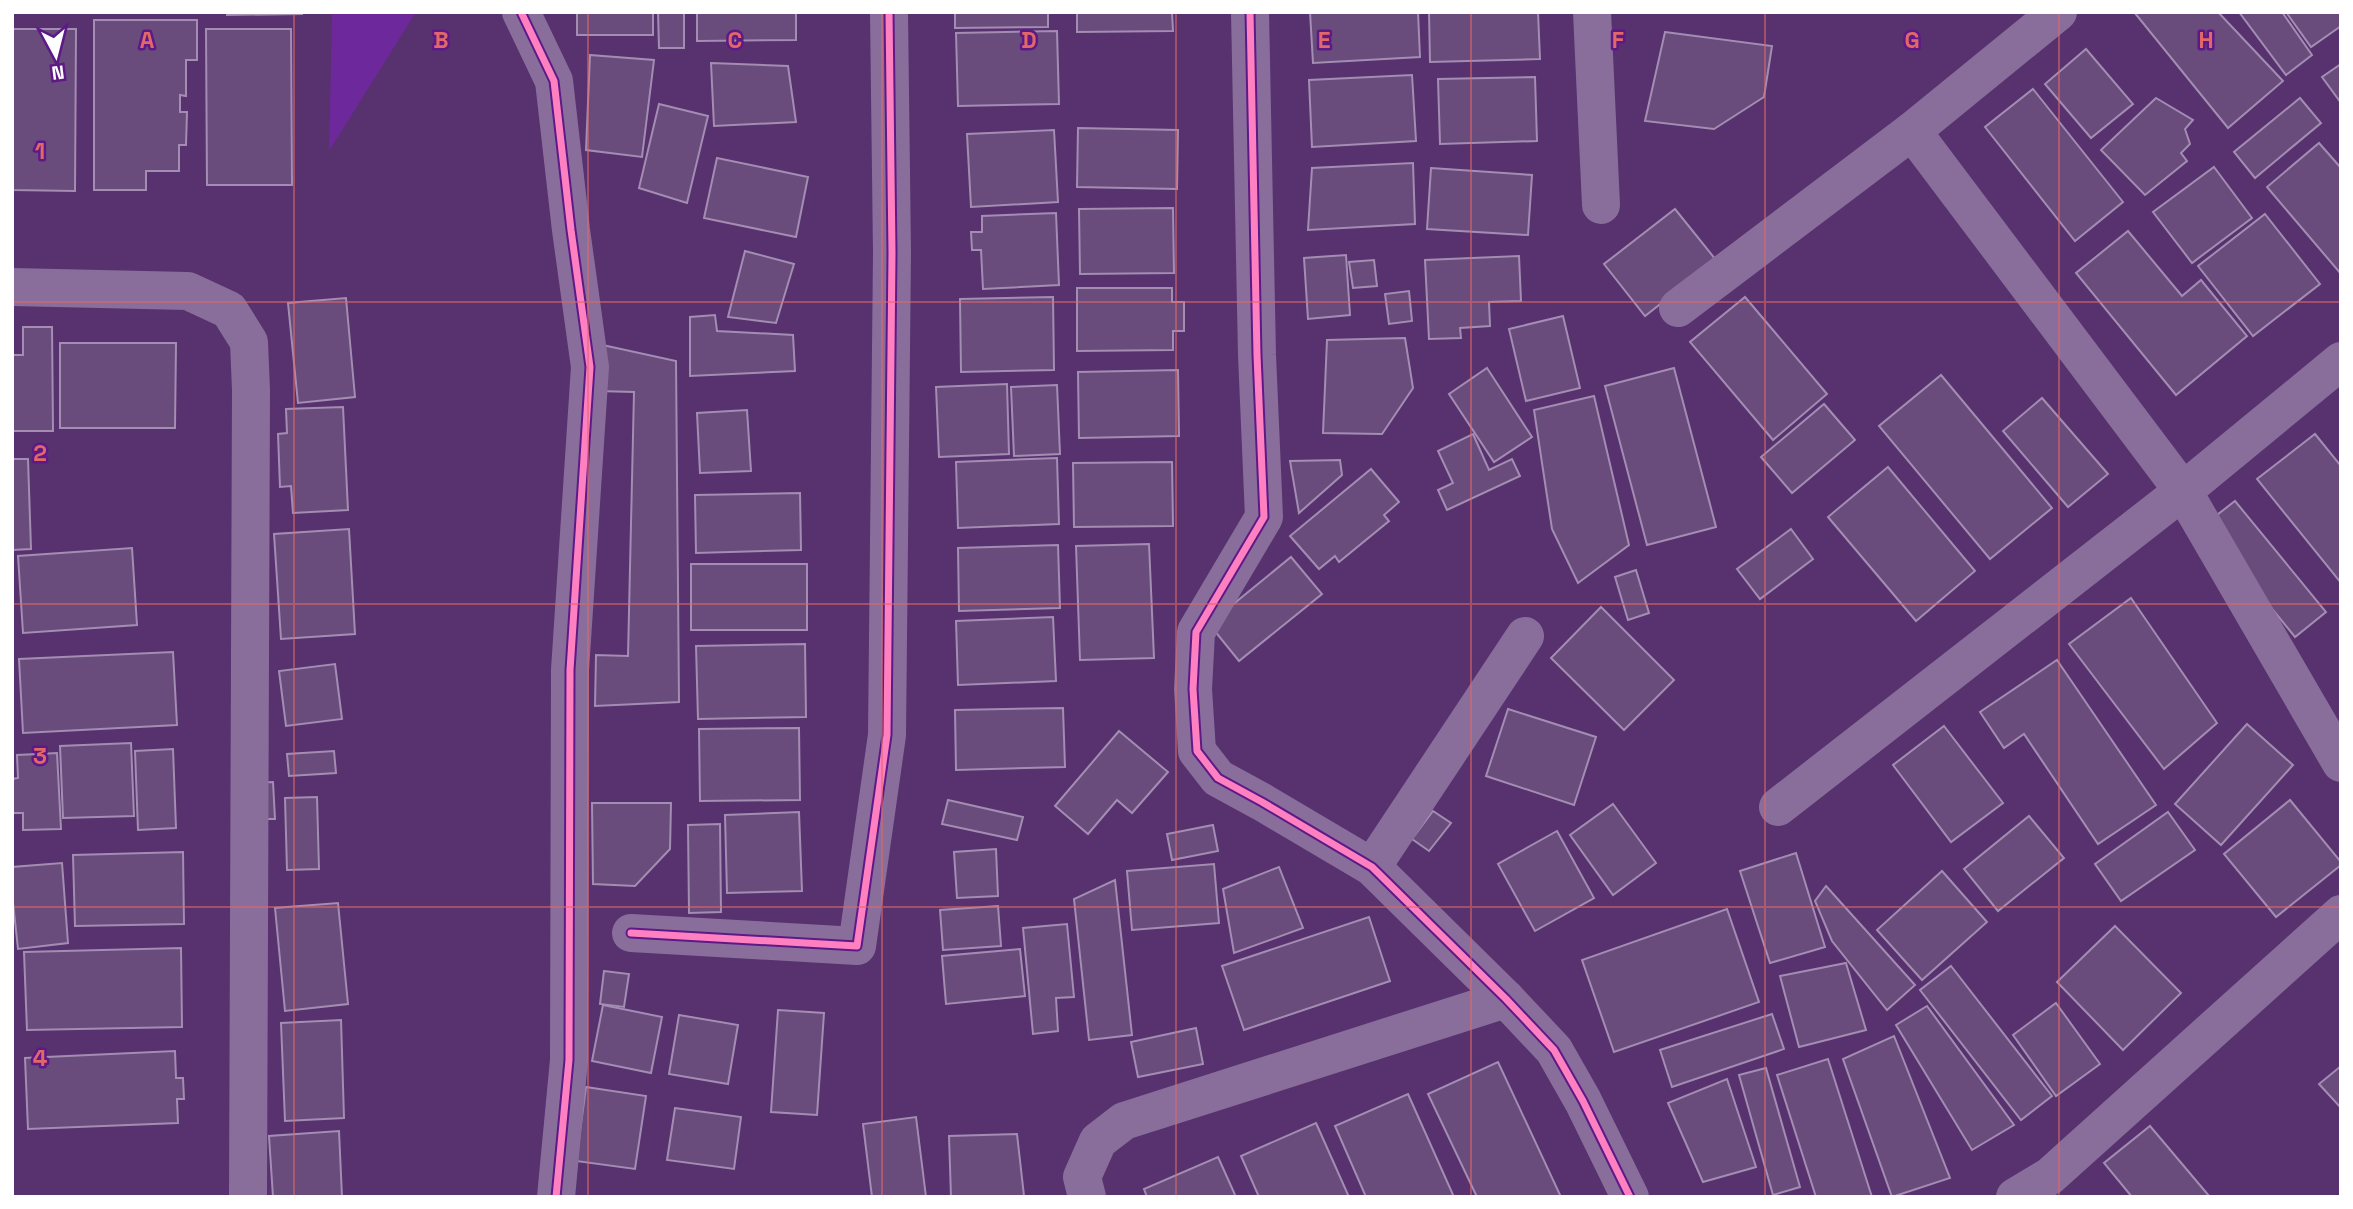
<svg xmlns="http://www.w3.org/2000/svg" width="2353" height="1209" font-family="'Space Grotesk',sans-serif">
<rect width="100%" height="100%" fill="#57326e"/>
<path fill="#6d289b" d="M332,12H416L329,151Z"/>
<g fill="#694b7c" stroke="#a38db2" stroke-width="2">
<path d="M227,12H302V14L227,15Z"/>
<rect x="577" y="12" width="76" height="23"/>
<path d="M658,12H684V48H659Z"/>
<path d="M697,12H796V40L697,41Z"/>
<path d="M955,12H1048V27L955,28Z"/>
<path d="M1077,12H1172L1173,31L1077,32Z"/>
<path d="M1310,12H1418L1420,57L1313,63Z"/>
<path d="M1429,12H1538L1540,59L1430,62Z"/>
<path d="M2134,12H2218L2283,81L2228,128Z"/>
<path d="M2239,12H2282L2312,55L2286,75Z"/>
<path d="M2286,12H2341V26L2311,47Z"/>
<path d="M94,20H197V60H186V96L180,95V112H187L186,145H179V171H146V190H94Z"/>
<path d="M12,29H76L75,191L12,190Z"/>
<path d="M206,29H291L292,185H207Z"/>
<path d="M1057,31L1059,104L958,106L956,33Z"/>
<path d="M1665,32L1772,46L1764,97L1714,129L1645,121Z"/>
<path d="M2086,49L2133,104L2091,138L2045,84Z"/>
<path d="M590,55L654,60L642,157L586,150Z"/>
<path d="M711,63L788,66L796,122L714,126Z"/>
<path d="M2341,64V103L2322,77Z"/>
<path d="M1412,75L1416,141L1312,147L1309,80Z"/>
<path d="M1535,77L1537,141L1440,144L1438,79Z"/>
<path d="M2033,89L2123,202L2075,241L1985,127Z"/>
<path d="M2156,98L2193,120L2185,129L2190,144L2181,153L2187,161L2145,195L2101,150Z"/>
<path d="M2300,98L2321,123L2255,178L2234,152Z"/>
<path d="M659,104L708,116L687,203L639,188Z"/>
<path d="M1078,128L1178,130L1177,189L1077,187Z"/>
<path d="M1054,130L1058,202L971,207L967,134Z"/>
<path d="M2319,143L2341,168V274L2267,187Z"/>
<path d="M717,158L808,177L796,237L704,218Z"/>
<path d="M1413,163L1415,224L1308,230L1312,168Z"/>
<path d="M2214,167L2252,218L2192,263L2153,212Z"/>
<path d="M1431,168L1532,175L1528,235L1427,229Z"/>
<path d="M1173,208L1174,273L1080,274L1079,209Z"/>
<path d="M1675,209L1716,260L1645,316L1604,264Z"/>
<path d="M1056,213L1059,285L983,289L981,250H972L971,232H982V216Z"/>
<path d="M2265,214L2320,284L2253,336L2198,266Z"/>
<path d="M2128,231L2182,296L2201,280L2247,336L2176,395L2076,273Z"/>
<path d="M745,251L794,264L776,323L728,317Z"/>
<path d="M1346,255L1350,315L1308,319L1304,258Z"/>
<path d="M1519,256L1521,301L1489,302L1490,326L1460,328L1461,338L1429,339L1425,260Z"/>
<path d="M1374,260L1377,286L1353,288L1349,262Z"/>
<path d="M1077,288H1172V302H1184V331H1173V350L1077,351Z"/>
<path d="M1409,291L1412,321L1389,324L1385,294Z"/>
<path d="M1053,297L1054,370L961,372L960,299Z"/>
<path d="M1745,297L1827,394L1773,440L1690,342Z"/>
<path d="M346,298L355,397L298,403L288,303Z"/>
<path d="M715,315L717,331L793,335L795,371L690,376V317Z"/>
<path d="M1563,316L1580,388L1526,401L1509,329Z"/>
<path d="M23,327H52L53,431H12V355H23Z"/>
<path d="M1405,338L1413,388L1382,434L1323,433L1327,340Z"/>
<path d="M60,343H176L175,428H60Z"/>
<path d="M598,344L676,361L679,702L595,706L596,655L628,656L634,392L597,391Z"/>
<path d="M1487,368L1532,437L1494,462L1449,394Z"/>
<path d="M1674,368L1716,527L1647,545L1605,386Z"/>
<path d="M1178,370L1179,436L1079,438L1078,372Z"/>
<path d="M1941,375L2052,508L1990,559L1879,426Z"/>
<path d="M1007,384L1009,454L939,457L936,387Z"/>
<path d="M1057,385L1060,454L1014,456L1011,387Z"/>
<path d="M1594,396L1629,545L1578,583L1552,529L1534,410Z"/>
<path d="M2042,398L2108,474L2068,507L2003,431Z"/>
<path d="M1824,404L1855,440L1792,493L1761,457Z"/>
<path d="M343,407L348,510L293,513L291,486L280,487L278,434L287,433L286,409Z"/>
<path d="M747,410L751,471L700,473L697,413Z"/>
<path d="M1473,434L1489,470L1512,459L1520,476L1447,510L1438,490L1453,483L1438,451Z"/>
<path d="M2315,434L2341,466V583L2257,479Z"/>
<path d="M1057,458L1059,524L958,528L956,462Z"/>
<path d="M12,459H28L31,549L12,550Z"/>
<path d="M1340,460L1342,475L1299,513L1290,461Z"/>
<path d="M1172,462L1173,526L1074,527L1073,463Z"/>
<path d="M1888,467L1975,571L1916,621L1828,517Z"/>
<path d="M1371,469L1399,502L1384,515L1389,521L1339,562L1335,556L1319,569L1290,536Z"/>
<path d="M800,493L801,550L696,553L695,495Z"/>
<path d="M2235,501L2326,612L2295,637L2204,525Z"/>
<path d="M349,529L355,634L281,639L274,534Z"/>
<path d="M1791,529L1813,559L1760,599L1737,569Z"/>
<path d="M1149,544L1154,658L1080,660L1076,546Z"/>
<path d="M1058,545L1060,608L959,611L958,548Z"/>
<path d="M132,548L137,625L23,633L18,556Z"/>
<path d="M1291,557L1322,594L1239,661L1209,624Z"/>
<rect x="691" y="564" width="116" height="66"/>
<path d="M1636,570L1649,613L1628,620L1615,577Z"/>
<path d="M2131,598L2217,723L2164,769L2069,644Z"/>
<path d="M1601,607L1674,680L1624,730L1551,658Z"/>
<path d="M1053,617L1056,681L958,685L956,621Z"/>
<path d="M805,644L806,717L698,719L696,646Z"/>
<path d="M173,652L177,725L23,733L19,659Z"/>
<path d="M2057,660L2156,805L2098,844L2024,734L2004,748L1980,712Z"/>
<path d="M335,664L342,719L286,726L279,671Z"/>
<path d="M1063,708L1065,767L956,770L955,710Z"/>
<path d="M1508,709L1596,737L1574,805L1486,776Z"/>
<path d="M2247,724L2293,765L2221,845L2175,804Z"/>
<path d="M1944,726L2003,803L1951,842L1893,765Z"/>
<path d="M799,728L800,800L700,801L699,729Z"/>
<path d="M1119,731L1168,772L1132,813L1117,800L1088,834L1055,806Z"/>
<path d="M131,743L134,816L63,818L60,746Z"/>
<path d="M173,749L176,828L138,830L135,751Z"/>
<path d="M334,751L336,773L289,776L287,754Z"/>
<path d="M57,753L61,829L23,830V813H12V779L18,778L17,755Z"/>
<path d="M273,782L275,819H253L251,783Z"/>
<path d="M317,797L319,869L287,870L285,798Z"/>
<path d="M948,800L1023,817L1017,840L942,824Z"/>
<path d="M2290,800L2341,862V865L2276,917L2224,854Z"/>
<path d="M592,803H671L670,849L635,886L593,884Z"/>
<path d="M1613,804L1656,863L1613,895L1570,835Z"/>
<path d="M1433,811L1451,823L1429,851L1412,839Z"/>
<path d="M799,812L802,891L727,893L725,815Z"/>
<path d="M2168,812L2195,850L2121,901L2095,864Z"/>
<path d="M2029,816L2064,858L1998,911L1964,869Z"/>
<path d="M720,824L721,912L689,913L688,825Z"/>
<path d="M1213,825L1218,851L1172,860L1167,834Z"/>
<path d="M1557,831L1594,898L1535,931L1498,864Z"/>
<path d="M996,849L998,896L957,898L954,852Z"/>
<path d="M183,852L184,924L75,926L73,855Z"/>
<path d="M1796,853L1825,947L1770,963L1740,871Z"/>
<path d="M62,863L68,943L18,949L12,893V867Z"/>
<path d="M1214,864L1219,923L1132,930L1127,871Z"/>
<path d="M1279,867L1303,928L1234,953L1223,889Z"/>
<path d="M1942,871L1987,922L1922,980L1877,930Z"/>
<path d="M1115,880L1132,1035L1089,1040L1074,899Z"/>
<path d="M1826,886L1915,985L1887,1010L1832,941L1815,901Z"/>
<path d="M338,903L348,1004L285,1011L275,908Z"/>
<path d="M998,906L1001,946L943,950L940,910Z"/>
<path d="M1727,909L1759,1002L1614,1052L1582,960Z"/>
<path d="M1369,917L1390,981L1244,1030L1222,966Z"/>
<path d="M1067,924L1074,997L1056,998L1058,1031L1033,1034L1023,928Z"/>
<path d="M2115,926L2181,993L2123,1050L2057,982Z"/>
<path d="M181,948L182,1027L27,1030L24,952Z"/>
<path d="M1020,949L1025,996L946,1004L942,956Z"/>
<path d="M1846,963L1866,1030L1799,1047L1780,976Z"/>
<path d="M1951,966L2052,1096L2021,1120L1920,990Z"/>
<path d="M604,971L629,974L624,1007L600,1004Z"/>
<path d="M2056,1003L2100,1064L2056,1096L2013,1035Z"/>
<path d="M603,1005L662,1017L651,1073L592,1061Z"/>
<path d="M1927,1006L2014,1125L1972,1150L1896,1025Z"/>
<path d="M778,1010L824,1013L817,1115L771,1112Z"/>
<path d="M1772,1014L1784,1049L1672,1087L1660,1050Z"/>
<path d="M679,1015L738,1025L728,1084L669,1074Z"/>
<path d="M341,1020L344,1118L285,1121L281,1023Z"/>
<path d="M1196,1028L1203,1064L1138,1077L1131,1042Z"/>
<path d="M1894,1036L1950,1178L1892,1197L1843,1059Z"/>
<path d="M175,1051L176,1078H183L184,1099H177L178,1123L28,1129L25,1058Z"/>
<path d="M1828,1059L1872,1197H1816L1777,1075Z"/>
<path d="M1498,1062L1561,1197H1477L1428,1094Z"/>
<path d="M2341,1066V1108L2319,1084Z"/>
<path d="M1766,1068L1800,1187L1773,1195L1739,1075Z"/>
<path d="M1727,1079L1756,1167L1703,1182L1668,1103Z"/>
<path d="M586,1087L646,1096L635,1169L576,1161Z"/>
<path d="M1408,1094L1454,1197H1366L1335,1126Z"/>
<path d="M675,1108L741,1117L734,1169L667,1160Z"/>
<path d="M916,1117L926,1197H872L863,1124Z"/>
<path d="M1316,1123L1349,1197H1259L1241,1156Z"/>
<path d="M2150,1126L2210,1197H2132L2104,1163Z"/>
<path d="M339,1131L342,1197H273L269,1136Z"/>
<path d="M1017,1134L1024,1196L951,1197L949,1136Z"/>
<path d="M1218,1157L1236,1197H1147L1144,1189Z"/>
</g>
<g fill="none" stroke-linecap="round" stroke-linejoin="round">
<g stroke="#896e9c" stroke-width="38">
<path d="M521,12L554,81L571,230L590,367L570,670L569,1060L556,1197"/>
<path d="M1250,12L1257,355L1264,517L1196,632L1193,689L1197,751L1218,778L1262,802L1372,867L1506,999L1554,1050L1583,1101L1630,1197"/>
<path d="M1592,12L1601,205"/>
<path d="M1912,131L2183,491L2341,763"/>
<path d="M12,287L188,291L229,310L249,342L251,390L248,1197"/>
<path d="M1678,308L1912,131L2058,12"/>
<path d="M1778,807L2183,491L2341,361"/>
<path d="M1372,867L1525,636"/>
<path d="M631,933L857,946L887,735L892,253L889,12"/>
<path d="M1087,1197L1082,1177L1098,1141L1124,1121L1506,999"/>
<path d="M2015,1197L2050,1176L2341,914"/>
</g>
<defs>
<g id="cycleway">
<path d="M521,12L554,81L571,230L590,367L570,670L569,1060L556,1197"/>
<path d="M1250,12L1257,355L1264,517L1196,632L1193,689L1197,751L1218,778L1262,802L1372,867L1506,999L1554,1050L1583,1101L1630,1197"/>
<path d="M631,933L857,946L887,735L892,253L889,12"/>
</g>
</defs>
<use href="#cycleway" stroke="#5d1a87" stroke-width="11"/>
<use href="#cycleway" stroke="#ff80c0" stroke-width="7"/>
</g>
<path fill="none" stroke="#e26868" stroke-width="2" stroke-opacity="0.55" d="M294,12V1197M588,12V1197M882,12V1197M1176,12V1197M1471,12V1197M1765,12V1197M2059,12V1197M12,302H2341M12,604H2341M12,907H2341"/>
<g font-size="23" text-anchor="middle" font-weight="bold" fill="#e26868" stroke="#5d1a87" stroke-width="5" stroke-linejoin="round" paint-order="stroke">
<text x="147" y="48">A</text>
<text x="441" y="48">B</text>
<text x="735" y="48">C</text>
<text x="1029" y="48">D</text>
<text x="1324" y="48">E</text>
<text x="1618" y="48">F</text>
<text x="1912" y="48">G</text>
<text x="2206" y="48">H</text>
<text x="40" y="159">1</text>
<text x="40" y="461">2</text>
<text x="40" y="764">3</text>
<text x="40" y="1066">4</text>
</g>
<rect width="2353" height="1209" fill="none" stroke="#ffffff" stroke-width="28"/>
<g transform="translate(56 56) rotate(173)" stroke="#5d1a87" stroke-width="5" paint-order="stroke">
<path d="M0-5L12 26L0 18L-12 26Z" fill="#ffffff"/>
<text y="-10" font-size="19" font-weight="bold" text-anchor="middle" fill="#ffffff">N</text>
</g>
</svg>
